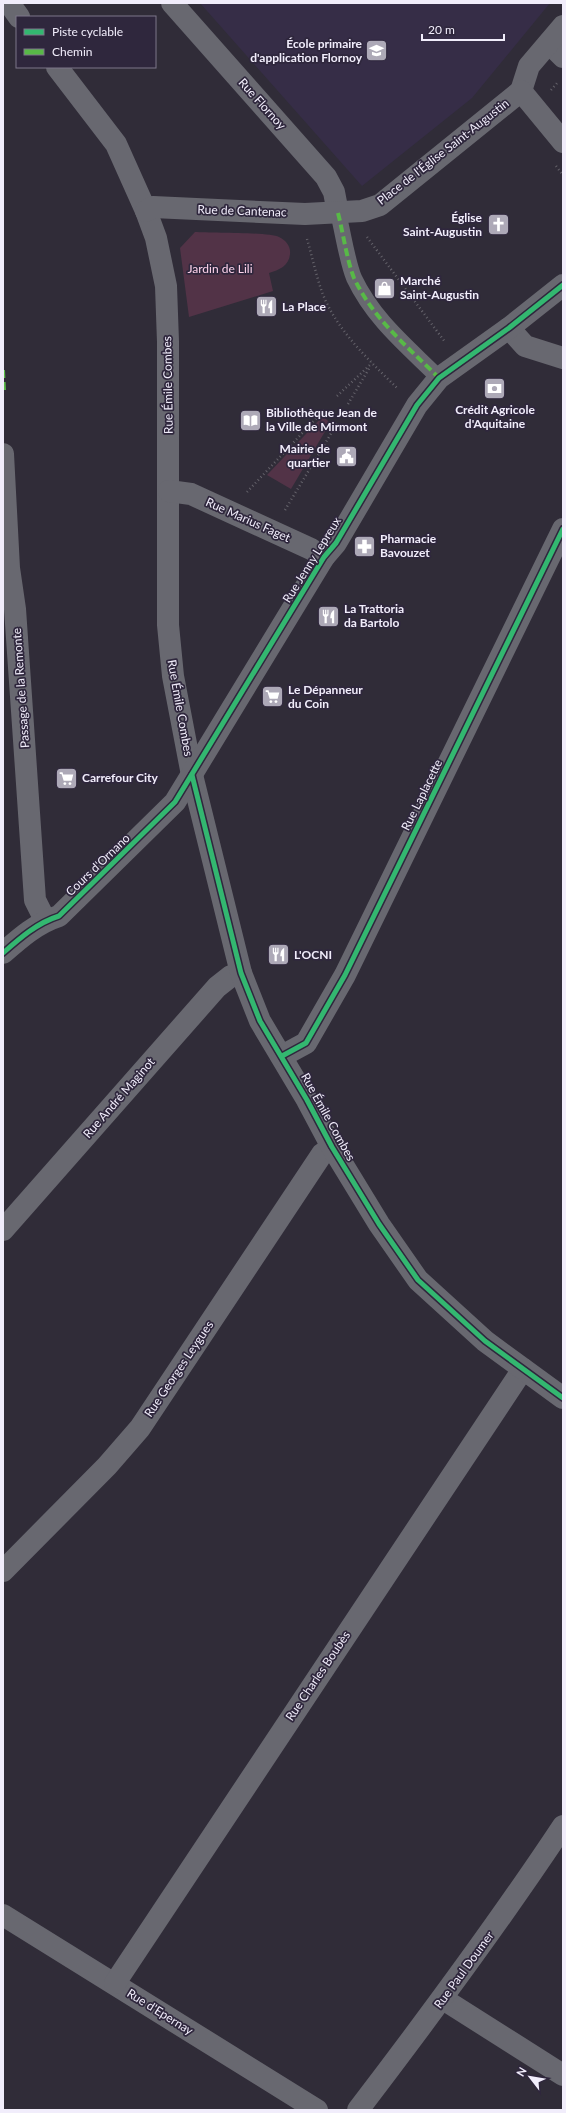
<svg xmlns="http://www.w3.org/2000/svg" width="566" height="2113" font-family="Lato,sans-serif">
<rect width="100%" height="100%" fill="#302c38"/>
<path fill="#362d47" d="M200,3H550L472,98L362,186Z"/>
<g fill="#523347">
<path d="M195,232C210,233 269,232 279,237C286,240 291,247 290,254C289,266 279,270 269,273L273,291L189,317L180,248Z"/>
<path d="M323,416L330,423L291,489L267,475Z"/>
</g>
<g fill="none" stroke-linecap="round" stroke-linejoin="round">
<g stroke="#65636b" stroke-width="2.5" stroke-dasharray="1 3" stroke-linecap="butt">
<path d="M551,90L558,82"/>
<path d="M556,166L563,175"/>
<path d="M367,237L445,342"/>
<path d="M307,239C312,256 316,275 322,292C336,330 370,361 398,389"/>
<path d="M337,396L372,363"/>
<path d="M348,404L370,367"/>
<path d="M247,492L324,410"/>
<path d="M285,510L338,422"/>
</g>
<path stroke="#686870" stroke-width="16" d="M338,213C343,232 347,261 354,278C374,320 407,346 439,378"/>
<g stroke="#686870" stroke-width="22">
<path d="M9,3L19,17"/>
<path d="M172,3L326,177L334,192L338,213"/>
<path d="M549,43L563,57"/>
<path d="M57,67L116,144L146,211L156,238L166,286L168,342V625L173,676L192,775"/>
<path d="M521,91L529,66L563,26"/>
<path d="M146,211L153,207L305,214L362,211L380,205L521,91L563,142"/>
<path d="M509,328L525,346L563,358"/>
<path d="M3,454L9,568L15,609L35,900L45,920"/>
<path d="M169,491L191,494L311,549L324,557"/>
<path d="M3,1230L217,987L231,976L241,973"/>
<path d="M3,1571L107,1466L140,1428L322,1154L332,1147"/>
<path d="M3,1915L317,2110"/>
<path d="M115,1983L523,1369"/>
<path d="M443,1999L563,2075"/>
</g>
<g stroke="#686870" stroke-width="22">
<path d="M192,775L241,973L260,1021L307,1100L332,1147L379,1224L418,1280L485,1341L563,1398"/>
<path d="M3,953C20,938 37,923 59,916L175,802L324,557L336,543L417,405L439,378L509,328L563,285"/>
<path d="M282,1056L306,1043L345,975L563,529"/>
<path d="M358,2110C429,2017 498,1924 563,1826"/>
</g>
<g stroke="#58b947" stroke-width="4" stroke-dasharray="8 4" stroke-linecap="butt">
<path d="M338,213C343,232 347,261 354,278C374,320 407,346 439,378"/>
<path d="M3,370L4,391"/>
</g>
<defs>
<g id="cycleway">
<path d="M192,775L241,973L260,1021L307,1100L332,1147L379,1224L418,1280L485,1341L563,1398"/>
<path d="M3,953C20,938 37,923 59,916L175,802L324,557L336,543L417,405L439,378L509,328L563,285"/>
<path d="M282,1056L306,1043L345,975L563,529"/>
</g>
</defs>
<use href="#cycleway" stroke="#2f273d" stroke-width="8"/>
<use href="#cycleway" stroke="#33b770" stroke-width="5"/>
</g>
<defs>
<symbol id="school-square" viewBox="-11 -11 22 22"><rect x="-9" y="-9" width="18" height="18" rx="4" fill="#ada9b7" stroke="#2f273d"/><path d="M0-5L7-2L0 1L-7-2ZM-4 1L0 2.5L4 1V4Q0 6-4 4Z" fill="#fff"/></symbol>
<symbol id="church-square" viewBox="-11 -11 22 22"><rect x="-9" y="-9" width="18" height="18" rx="4" fill="#ada9b7" stroke="#2f273d"/><path d="M-1.2-6h2.4v3.5h3.3v2.4h-3.3V6h-2.4V-.1h-3.3v-2.4h3.3Z" fill="#fff"/></symbol>
<symbol id="shop-square" viewBox="-11 -11 22 22"><rect x="-9" y="-9" width="18" height="18" rx="4" fill="#ada9b7" stroke="#2f273d"/><path d="M-5-2.5h2.3a2.7 3.5 0 0 1 5.4 0H5L5.5 6h-11ZM-1.5-2.5h3a1.5 2.3 0 0 0-3 0Z" fill="#fff"/></symbol>
<symbol id="restaurant-square" viewBox="-11 -11 22 22"><rect x="-9" y="-9" width="18" height="18" rx="4" fill="#ada9b7" stroke="#2f273d"/><path d="M-5-6h1v4h1v-4h1v4h1v-4h1v5L-1.5 .5V6h-2V.5L-5-1ZM5-6V6H3V1.5H1.5Q1.5-4 5-6Z" fill="#fff"/></symbol>
<symbol id="bank-square" viewBox="-11 -11 22 22"><rect x="-9" y="-9" width="18" height="18" rx="4" fill="#ada9b7" stroke="#2f273d"/><path d="M-6-4H6V4H-6ZM0-2.3a2.3 2.3 0 1 0 0 4.6a2.3 2.3 0 1 0 0-4.6Z" fill="#fff"/></symbol>
<symbol id="library-square" viewBox="-11 -11 22 22"><rect x="-9" y="-9" width="18" height="18" rx="4" fill="#ada9b7" stroke="#2f273d"/><path d="M-6-4Q-3-5.5-.7-3.5V5Q-3 3-6 4ZM6-4Q3-5.5 .7-3.5V5Q3 3 6 4Z" fill="#fff"/></symbol>
<symbol id="civic-square" viewBox="-11 -11 22 22"><rect x="-9" y="-9" width="18" height="18" rx="4" fill="#ada9b7" stroke="#2f273d"/><path d="M-.6-6.5H3V-4.5H.6V-3L4-1V1h2V6H-6V1h2V-1L-.6-3ZM-1.2 2.5V6h2.4V2.5Z" fill="#fff"/></symbol>
<symbol id="pharmacy-square" viewBox="-11 -11 22 22"><rect x="-9" y="-9" width="18" height="18" rx="4" fill="#ada9b7" stroke="#2f273d"/><path d="M-2-6h4v4h4v4h-4v4h-4v-4h-4v-4h4Z" fill="#fff"/></symbol>
<symbol id="supermarket-square" viewBox="-11 -11 22 22"><rect x="-9" y="-9" width="18" height="18" rx="4" fill="#ada9b7" stroke="#2f273d"/><path d="M-6-5.5h2.5l.6 2H6L4.5 2H-2.5L-4.4-4H-6ZM-1.5 3.2a1.3 1.3 0 1 0 .1 0ZM3 3.2a1.3 1.3 0 1 0 .1 0Z" fill="#fff"/></symbol>
</defs>
<g fill-rule="evenodd">
<use href="#school-square" x="364" y="38" width="25" height="25"/>
<use href="#church-square" x="486" y="212" width="25" height="25"/>
<use href="#shop-square" x="372" y="276" width="25" height="25"/>
<use href="#restaurant-square" x="254" y="294" width="25" height="25"/>
<use href="#bank-square" x="482" y="376" width="25" height="25"/>
<use href="#library-square" x="238" y="408" width="25" height="25"/>
<use href="#civic-square" x="334" y="444" width="25" height="25"/>
<use href="#pharmacy-square" x="352" y="534" width="25" height="25"/>
<use href="#restaurant-square" x="316" y="604" width="25" height="25"/>
<use href="#supermarket-square" x="260" y="684" width="25" height="25"/>
<use href="#supermarket-square" x="54" y="766" width="25" height="25"/>
<use href="#restaurant-square" x="266" y="942" width="25" height="25"/>
</g>
<g text-anchor="middle" stroke-width="3.5" stroke-linejoin="round" paint-order="stroke">
<g font-size="12" font-weight="bold" fill="#f1edfb" stroke="#2f273d" text-anchor="start">
<text x="362" y="48" text-anchor="end">École primaire<tspan x="362" dy="14">d'application Flornoy</tspan></text>
<text x="482" y="222" text-anchor="end">Église<tspan x="482" dy="14">Saint-Augustin</tspan></text>
<text x="400" y="285">Marché<tspan x="400" dy="14">Saint-Augustin</tspan></text>
<text x="282" y="311">La Place</text>
<text x="495" y="414" text-anchor="middle">Crédit Agricole<tspan x="495" dy="14">d'Aquitaine</tspan></text>
<text x="266" y="417">Bibliothèque Jean de<tspan x="266" dy="14">la Ville de Mirmont</tspan></text>
<text x="330" y="453" text-anchor="end">Mairie de<tspan x="330" dy="14">quartier</tspan></text>
<text x="380" y="543">Pharmacie<tspan x="380" dy="14">Bavouzet</tspan></text>
<text x="344" y="613">La Trattoria<tspan x="344" dy="14">da Bartolo</tspan></text>
<text x="288" y="694">Le Dépanneur<tspan x="288" dy="14">du Coin</tspan></text>
<text x="82" y="782">Carrefour City</text>
<text x="294" y="959">L'OCNI</text>
</g>
<g font-size="12" fill="#f1edfb" stroke="#2f273d">
<text transform="translate(262 104) rotate(48)" y="4">Rue Flornoy</text>
<text transform="translate(443 152) rotate(-38)" y="4">Place de l'Église Saint-Augustin</text>
<text transform="translate(242 211) rotate(2)" y="4">Rue de Cantenac</text>
<text transform="translate(168 385) rotate(-91)" y="4">Rue Émile Combes</text>
<text transform="translate(248 520) rotate(24)" y="4">Rue Marius Faget</text>
<text transform="translate(312 560) rotate(-58)" y="4">Rue Jenny Lepreux</text>
<text transform="translate(21 688) rotate(-94)" y="4">Passage de la Remonte</text>
<text transform="translate(180 708) rotate(80)" y="4">Rue Émile Combes</text>
<text transform="translate(422 795) rotate(-64)" y="4">Rue Laplacette</text>
<text transform="translate(98 865) rotate(-44)" y="4">Cours d'Ornano</text>
<text transform="translate(119 1098) rotate(-49)" y="4">Rue André Maginot</text>
<text transform="translate(328 1117) rotate(61)" y="4">Rue Émile Combes</text>
<text transform="translate(179 1369) rotate(-56)" y="4">Rue Georges Leygues</text>
<text transform="translate(318 1676) rotate(-56)" y="4">Rue Charles Boubès</text>
<text transform="translate(464 1970) rotate(-54)" y="4">Rue Paul Doumer</text>
<text transform="translate(160 2012) rotate(32)" y="4">Rue d'Epernay</text>
</g>
<g font-size="12" fill="#fdd2ea" stroke="#2f273d">
<text x="220" y="273">Jardin de Lili</text>
</g>
</g>
<rect width="566" height="2113" fill="none" stroke="#f1edfb" stroke-width="8"/>
<rect x="16" y="16" width="140" height="52" fill="#2f273d" stroke="#7d7689"/>
<rect x="24" y="29" width="20" height="6" fill="#33b770" stroke="#7d7689"/>
<text x="52" y="36" font-size="12" fill="#f1edfb">Piste cyclable</text>
<rect x="24" y="49" width="20" height="6" fill="#58b947" stroke="#7d7689"/>
<text x="52" y="56" font-size="12" fill="#f1edfb">Chemin</text>
<g transform="translate(530 2077) rotate(301)" stroke="#2f273d" stroke-width="3" paint-order="stroke">
<path d="M0-3L7 15L0 10L-7 15Z" fill="#f1edfb"/>
<text y="-6" font-size="11" font-weight="bold" text-anchor="middle" fill="#f1edfb">N</text>
</g>
<path d="M422 34v6h82v-6" fill="none" stroke="#f1edfb" stroke-width="2"/>
<text x="428" y="34" font-size="12" fill="#f1edfb" stroke="#2f273d" stroke-width="3" paint-order="stroke">20 m</text>
</svg>
